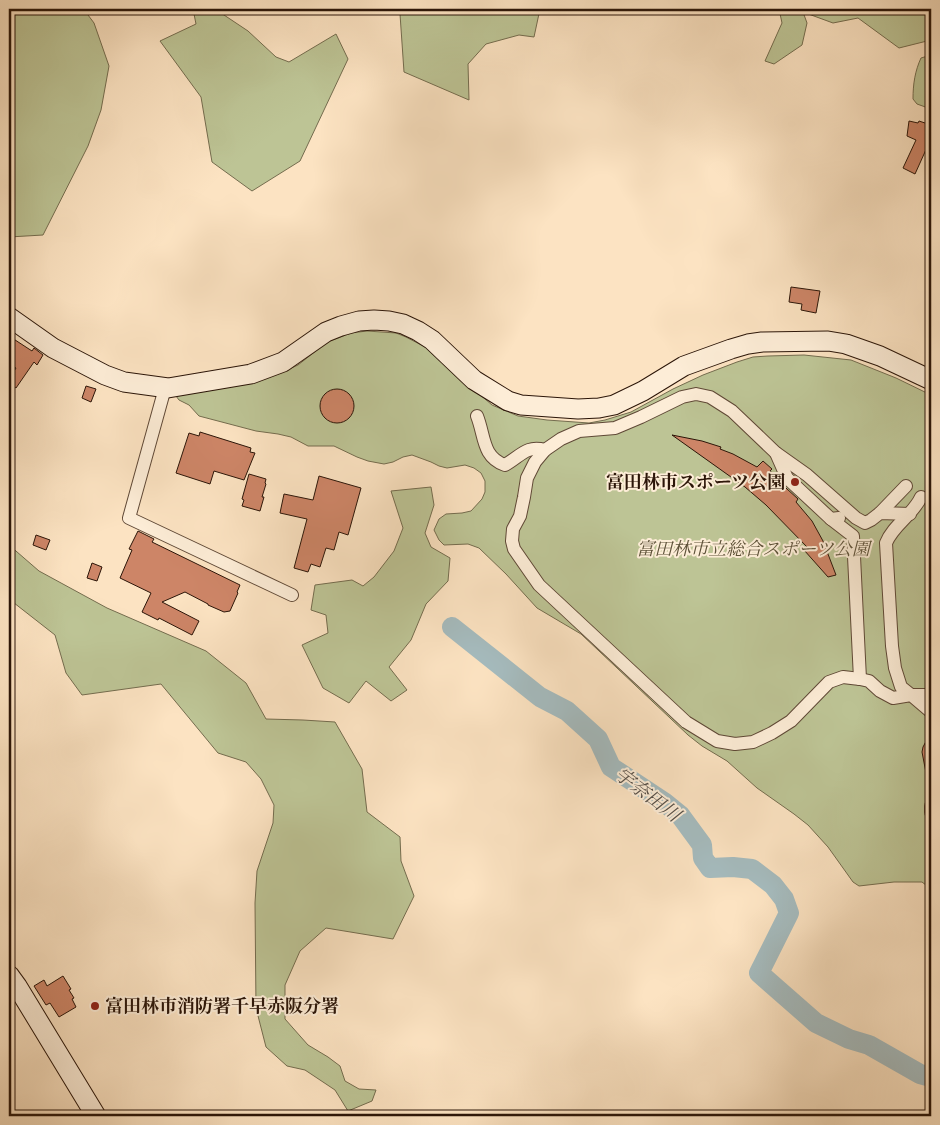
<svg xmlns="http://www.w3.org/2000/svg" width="940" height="1125" font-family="'Libre Caslon Text','Noto Serif JP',serif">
<rect width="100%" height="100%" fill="#fce3c2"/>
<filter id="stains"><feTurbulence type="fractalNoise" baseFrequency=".004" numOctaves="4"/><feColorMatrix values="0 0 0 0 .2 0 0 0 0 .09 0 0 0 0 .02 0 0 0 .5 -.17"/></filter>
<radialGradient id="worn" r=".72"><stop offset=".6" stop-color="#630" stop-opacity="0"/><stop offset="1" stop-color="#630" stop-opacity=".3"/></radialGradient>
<g fill="#bdc495" stroke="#746c4e">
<path d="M9,9H75L85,11L94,23L109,66L101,110L88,146L43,235L9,237Z"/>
<path d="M193,9H215L248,31L276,57L289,62L336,34L348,59L300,161L252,191L212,162L201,97L160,41L196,24Z"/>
<path d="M402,9H540L534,37L519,35L486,44L468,64L469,100L404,72L400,14Z"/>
<path d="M779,9H931V40L899,48L858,18L833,23L803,12L807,23L802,45L774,64L765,61L782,23Z"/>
<path d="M931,55V109L917,104L913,99C913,84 915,71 921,58Z"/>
<path d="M367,331L396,333L406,337L425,347L492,405L518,416L547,420L589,423L605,420L631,412L673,389L703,375L737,362L753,357L768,356L804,355L851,360L896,378L931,395V889L922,882H894L859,886L853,882L828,847L808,825L794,814L757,788L727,761L702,746L688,735L581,634L537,608L506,574L479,548L468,544L444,545L439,540L434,530L439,519L446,514L462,513L471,511L482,499L485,492V481L481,473L474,468L465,465L447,468L439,466L431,462L412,455L403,457L393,462L384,464L368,461L357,457L334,446H308L291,437L278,434L256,431L199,416L189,405L179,400L176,396L261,380L278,374L298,365L327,342L351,333Z"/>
<path d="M431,487L434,505L425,533L431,547L450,558L448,581L426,604L411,640L389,667L407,690L391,701L366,681L349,703L323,688L302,645L328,633L326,615L311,610L315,585L352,580L363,586L374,577L394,551L403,528L391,491Z"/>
<path d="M9,545L39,571L107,608L206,651L246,683L266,719L303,720L335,722L362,769L367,812L400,837L401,861L414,896L393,939L326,928L300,951L285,985V1019L308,1045L328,1057L340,1066L345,1081L359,1089L376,1090L372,1101L348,1111L335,1090L305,1070L287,1066L266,1047L256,1008L255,903L257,871L273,823L274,805L261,779L246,762L218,753L161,684L82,695L66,673L55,635L9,599Z"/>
</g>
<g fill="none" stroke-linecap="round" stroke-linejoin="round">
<path stroke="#a5bbbe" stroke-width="20" d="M452,627L540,697L567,711L598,739L611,767L664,802L680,815L702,845L703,858L710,868L733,867L752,869L773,885L784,899L789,913L759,973L816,1023L849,1039L869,1045L920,1074L931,1077"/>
</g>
<g fill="#cd8567" stroke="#2b1508">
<path d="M909,121L918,123L919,121L931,125L927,142L929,143L915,174L903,168L916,140L907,136Z"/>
<path d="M791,287L820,291L816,313L801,310L802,304L789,302Z"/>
<path d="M9,336L32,351L34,348L43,355L37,365L34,362L16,388L9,383V379L16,368L9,364L13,357L9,354Z"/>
<path d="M86,386L96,389L91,402L82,398Z"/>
<circle cx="337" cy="406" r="17"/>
<path d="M200,432L251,448L250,452L255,453L244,480L214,471L210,484L176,473L189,433L199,436Z"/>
<path d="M672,435L702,441L721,447L720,449L733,454L757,467L763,461L772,469L770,471L776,476L775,478L798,499L796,502L812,521L823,541L836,575L828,577L804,550L807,547L766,505L745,487Z"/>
<path d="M249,474L266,479L265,483L266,484L262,497H264L260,511L242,506L244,500L242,499Z"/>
<path d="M319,476L361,488L348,535L339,532L334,550L326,548L320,567L311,564L308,572L294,568L307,519L280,513L284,494L313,500Z"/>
<path d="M138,531L154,539L152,542L240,585L237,592L238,593L230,611L224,612L208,605V604L185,592L162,602L199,621L192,635L159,618L158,620L142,612L151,593L120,578L132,550L129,549Z"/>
<path d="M36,535L50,540L46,550L33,545Z"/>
<path d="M92,563L102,567L97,581L87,578Z"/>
<path d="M931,732V777L927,778L922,752L923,747Z"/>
<path d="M63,976L71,989L69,990L74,998L72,999L76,1007L59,1017L50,1003L46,1005L34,986L44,980L47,986Z"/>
</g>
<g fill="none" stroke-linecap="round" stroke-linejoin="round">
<defs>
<g id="street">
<path d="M165,388L129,518L292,595"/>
<path d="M477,416C485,436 482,457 505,465C521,456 526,445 545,450"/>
<path d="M776,453L787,478L831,519L839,518"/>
<path d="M921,497C913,515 893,525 886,543L892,646L895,668L901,687L911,695H931"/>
<path d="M880,513L906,486"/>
<path d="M910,514L880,513L871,520L865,523L856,518L807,475L776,453L732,411L710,397L696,394L682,397L641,417L615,428L579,431L561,439L545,450L535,462L527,478L524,497L520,516L513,529L512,541L514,549L539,585L686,722L717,741L735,744L753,742L772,733L791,721L829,682L843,677L860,679L869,681L880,691L893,698L911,695L931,712"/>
<path d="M831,519L853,536L860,679"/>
<path d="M931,806V812"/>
</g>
<g id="secondary">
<path d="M9,317L53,348L105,375L124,382L168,388L251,374L283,362L326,332L341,326L359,321L374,320L389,321L403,324L418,331L432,340L474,380L508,401L521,405L578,409L599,408L614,405L643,391L684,366L731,349L748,344L762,342L828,341L846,344L880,356L931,380"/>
<path d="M9,975L17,986L96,1116"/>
</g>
</defs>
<use href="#street" stroke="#5f4836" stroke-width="14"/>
<use href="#secondary" stroke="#2b1508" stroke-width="21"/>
<use href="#street" stroke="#fdedd7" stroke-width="12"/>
<use href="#secondary" stroke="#fdedd7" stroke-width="19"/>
</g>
<g fill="#8f2418" stroke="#fdedd7" stroke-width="2">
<circle cx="795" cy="482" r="5"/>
<circle cx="95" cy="1006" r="5"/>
</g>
<g text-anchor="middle" stroke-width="4" stroke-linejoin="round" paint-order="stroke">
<g font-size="18" font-weight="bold" fill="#2b1508" stroke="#fdedd7" text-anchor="end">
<text x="785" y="488">富田林市スポーツ公園</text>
<text x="105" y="1012" text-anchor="start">富田林市消防署千早赤阪分署</text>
</g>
<g font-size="18" font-style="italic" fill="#5e5239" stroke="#fdedd7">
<text x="753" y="555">富田林市立総合スポーツ公園</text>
</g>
<g font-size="19" font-style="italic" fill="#564f48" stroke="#fdedd7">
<text transform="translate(648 794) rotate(37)" y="7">宇奈田川</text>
</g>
</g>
<rect width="940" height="1125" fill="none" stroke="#fce3c2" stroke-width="30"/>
<rect x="10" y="10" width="920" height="1105" fill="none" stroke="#2b1508" stroke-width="2.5"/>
<rect x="15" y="15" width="910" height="1095" fill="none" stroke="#2b1508"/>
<rect width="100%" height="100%" filter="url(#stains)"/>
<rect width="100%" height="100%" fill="url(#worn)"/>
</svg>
